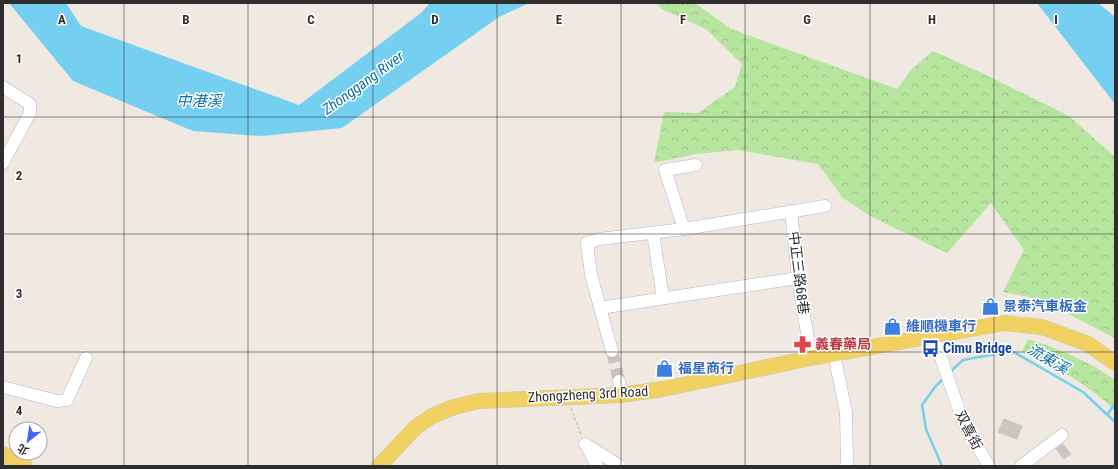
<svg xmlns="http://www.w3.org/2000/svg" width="1118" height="469" font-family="'Roboto Condensed','Noto Sans TC',sans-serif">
<defs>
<pattern id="forest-crowns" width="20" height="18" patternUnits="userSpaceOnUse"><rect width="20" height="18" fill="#b6e59e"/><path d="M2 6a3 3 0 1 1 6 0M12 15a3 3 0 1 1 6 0" fill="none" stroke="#9dc588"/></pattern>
</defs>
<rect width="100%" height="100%" fill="#efe9e1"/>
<g fill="url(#forest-crowns)">
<path d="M656,3H695L731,29L897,89L912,69L933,51L984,74L1069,116L1115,157V338L1039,299L1003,292L1024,250L991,203L947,253L870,216L843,198L818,164L738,150L695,154L654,163L664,112L698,113L735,87L742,64L706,29L662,9Z"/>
<path d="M1028,339C1057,348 1090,362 1115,380V410C1087,384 1057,367 1022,352Z"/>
</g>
<g fill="#75cff0">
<path d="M9,3H66L81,26L299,105L421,13L430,3H529L499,17L342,128L261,136L193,131L73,81Z"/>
<path d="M1037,3H1098L1115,17V104Z"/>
</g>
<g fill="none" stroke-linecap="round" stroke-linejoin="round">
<g stroke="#75cff0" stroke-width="2.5">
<path d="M949,373L963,360L1012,351L1083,392L1115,422"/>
<path d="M1108,414L1115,403"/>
<path d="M942,466L926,429L922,405L935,387L944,378"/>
</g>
</g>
<g fill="#cbc7bf" stroke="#cbc5ba">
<path d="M1004,419L1022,426L1017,439L998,432Z"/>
<path d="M1063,444L1071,454L1064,459L1056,449Z"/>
</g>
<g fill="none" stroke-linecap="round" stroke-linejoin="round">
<path stroke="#c8c4bd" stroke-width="12" stroke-dasharray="12 6" stroke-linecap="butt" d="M612,351L619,381"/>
<defs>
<g id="minor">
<path d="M3,87L30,104V113L3,163"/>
<path d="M791,211L798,278L811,358"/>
<path d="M684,229L665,170L696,165"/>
<path d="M653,233L663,298"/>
<path d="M600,308L798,278"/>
<path d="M933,334L963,422L989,466"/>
<path d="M612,351L591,275L587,243L599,239L684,229L825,206"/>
<path d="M834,354L846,412L847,463L846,466"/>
<path d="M619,381L621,395"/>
<path d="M3,387L57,401L67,400L86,358"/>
<path d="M585,444L620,466"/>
<path d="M586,445L597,466"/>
<path d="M1021,466L1062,435"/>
</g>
<g id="major">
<path d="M3,454L25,466"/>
<path d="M379,466L416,427L432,416L454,407L479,401L621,395L663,389L811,358L1005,323L1042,327L1088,344L1115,363"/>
</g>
</defs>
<use href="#minor" stroke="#b4b7c1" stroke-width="13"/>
<use href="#major" stroke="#c9c9c9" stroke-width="16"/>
<path stroke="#c9c9c9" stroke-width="1.5" stroke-dasharray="3 2" stroke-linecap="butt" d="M571,408L581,435"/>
<use href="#minor" stroke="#fff" stroke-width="12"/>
<use href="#major" stroke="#f2d163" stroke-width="15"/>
</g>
<path fill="none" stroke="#2e2e2e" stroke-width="1" stroke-opacity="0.55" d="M124,3V466M248,3V466M373,3V466M497,3V466M621,3V466M745,3V466M870,3V466M994,3V466M3,117H1115M3,234H1115M3,352H1115"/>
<defs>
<symbol id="shop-bare" viewBox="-9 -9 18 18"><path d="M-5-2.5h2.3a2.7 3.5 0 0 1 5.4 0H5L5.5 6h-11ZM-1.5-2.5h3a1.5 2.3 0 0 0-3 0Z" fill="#3f7fe0" stroke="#fff" stroke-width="2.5" paint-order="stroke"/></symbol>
<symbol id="pharmacy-bare" viewBox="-9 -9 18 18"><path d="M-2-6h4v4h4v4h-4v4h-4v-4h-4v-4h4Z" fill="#e0444e" stroke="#fff" stroke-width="2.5" paint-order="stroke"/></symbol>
<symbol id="bus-bare" viewBox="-9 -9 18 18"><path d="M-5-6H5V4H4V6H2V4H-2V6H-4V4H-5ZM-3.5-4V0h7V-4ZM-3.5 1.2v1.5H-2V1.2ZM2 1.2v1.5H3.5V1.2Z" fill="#1a4fb4" stroke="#fff" stroke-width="2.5" paint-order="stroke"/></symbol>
</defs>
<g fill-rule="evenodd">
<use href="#shop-bare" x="978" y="294" width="25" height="25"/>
<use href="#shop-bare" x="880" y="314" width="25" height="25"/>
<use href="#pharmacy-bare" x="790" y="332" width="25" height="25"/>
<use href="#bus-bare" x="918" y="336" width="25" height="25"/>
<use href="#shop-bare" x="652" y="356" width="25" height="25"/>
</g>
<g text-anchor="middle" stroke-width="3" stroke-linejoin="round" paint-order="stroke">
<g font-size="14" fill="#2e2e2e" stroke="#fff">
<text transform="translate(799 273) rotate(83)" y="5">中正三路68巷</text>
<text transform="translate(588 394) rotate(-3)" y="5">Zhongzheng 3rd Road</text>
<text transform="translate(969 430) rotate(63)" y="5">双喜街</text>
</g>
<g font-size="14" font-weight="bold" fill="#366cbe" stroke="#fff" text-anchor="start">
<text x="1003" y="311">景泰汽車板金</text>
<text x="906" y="331">維順機車行</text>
<text x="678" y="373">福星商行</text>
</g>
<g font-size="14" font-weight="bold" fill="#be3a42" stroke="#fff" text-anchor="start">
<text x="815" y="349">義春藥局</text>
</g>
<g font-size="14" font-weight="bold" fill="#164399" stroke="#fff" text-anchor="start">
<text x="943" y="353">Cimu Bridge</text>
</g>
<g font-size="15" font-style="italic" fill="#0d6fa3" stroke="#fff">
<text transform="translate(363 83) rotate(-36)" y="5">Zhonggang River</text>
<text x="199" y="106">中港溪</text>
<text transform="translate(1048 359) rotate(30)" y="5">流東溪</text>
</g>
</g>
<g font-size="13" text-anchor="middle" font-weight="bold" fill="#2e2e2e" stroke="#fff" stroke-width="3" stroke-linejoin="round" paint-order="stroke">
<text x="62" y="24">A</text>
<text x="186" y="24">B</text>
<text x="311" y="24">C</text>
<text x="435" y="24">D</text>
<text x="559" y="24">E</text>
<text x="683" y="24">F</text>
<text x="807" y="24">G</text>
<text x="932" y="24">H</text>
<text x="1056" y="24">I</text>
<text x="19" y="63">1</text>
<text x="19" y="180">2</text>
<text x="19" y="298">3</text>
<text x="19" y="415">4</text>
</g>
<rect width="1118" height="469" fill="none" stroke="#2e2e2e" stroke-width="8"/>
<g transform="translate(28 441) rotate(210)"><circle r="19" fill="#ffffff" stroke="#ababab"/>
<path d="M0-3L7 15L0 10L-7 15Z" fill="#4264fb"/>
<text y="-6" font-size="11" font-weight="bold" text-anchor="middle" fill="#2e2e2e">北</text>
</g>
</svg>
